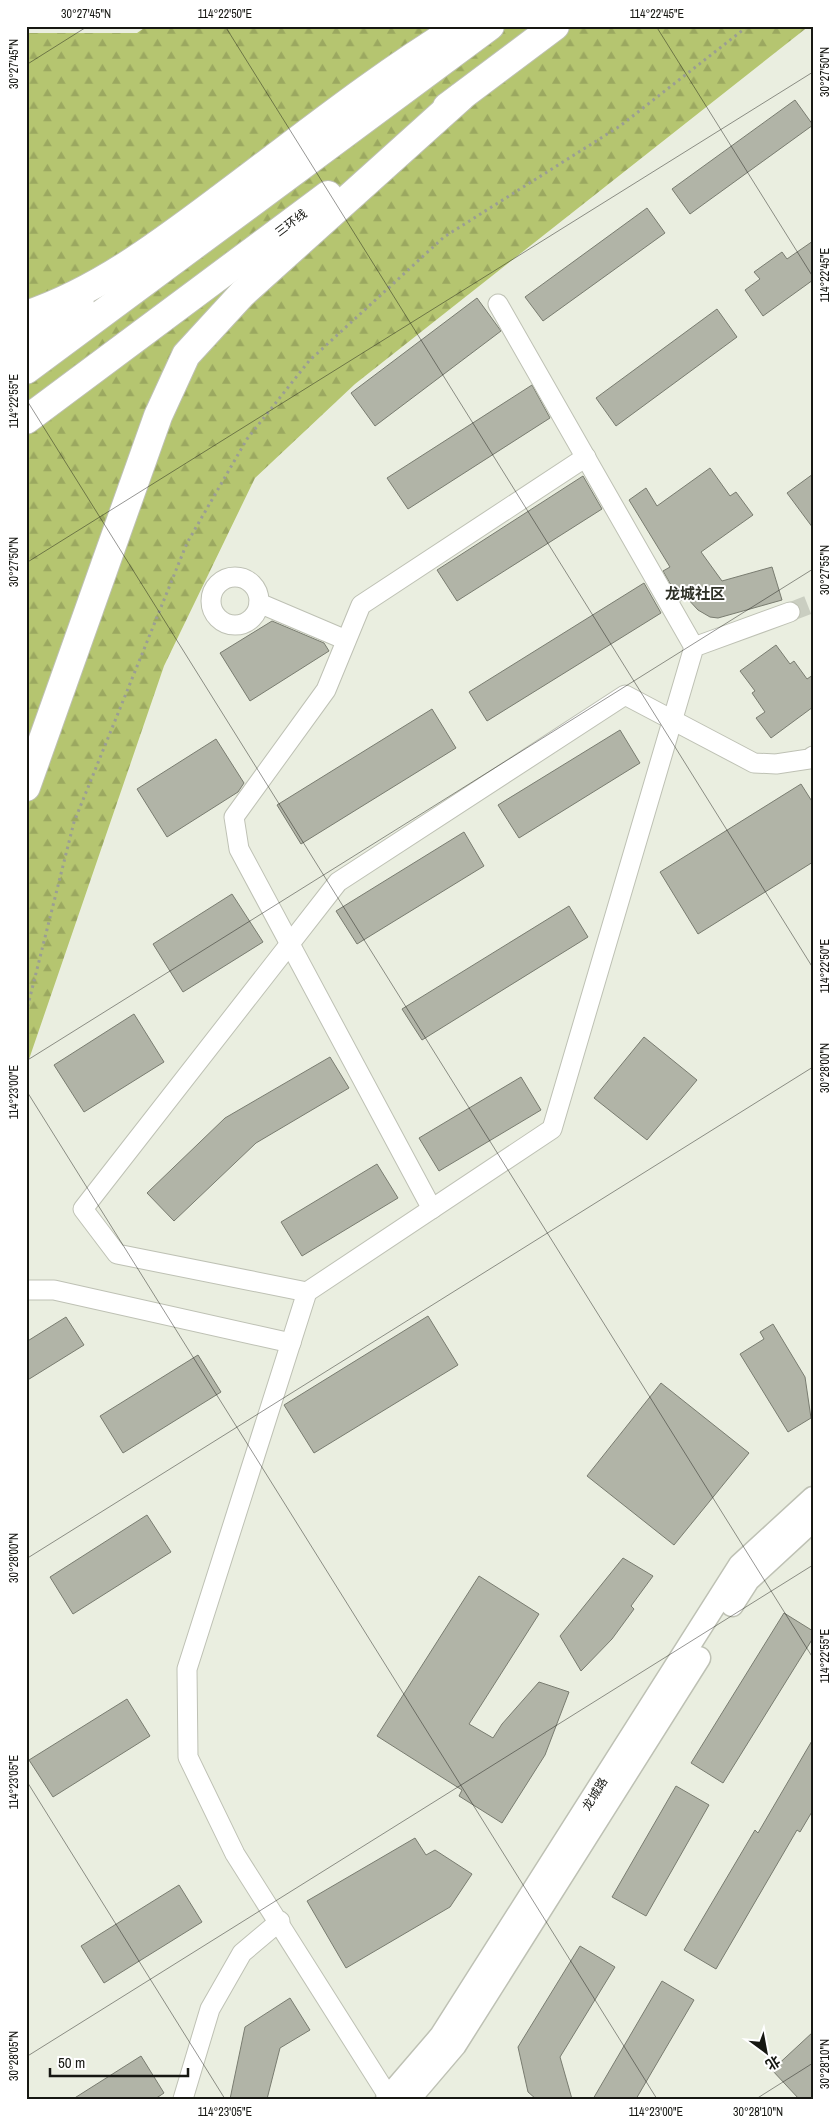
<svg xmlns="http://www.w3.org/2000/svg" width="839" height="2125" font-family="'Archivo Narrow','Noto Sans SC',sans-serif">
<defs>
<pattern id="forest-firs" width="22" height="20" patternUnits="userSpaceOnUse" patternTransform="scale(1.25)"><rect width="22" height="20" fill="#b5c570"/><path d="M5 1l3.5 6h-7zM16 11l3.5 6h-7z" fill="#9ba860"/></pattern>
</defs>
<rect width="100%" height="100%" fill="#eaeee0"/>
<path fill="url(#forest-firs)" d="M147,26H809L355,384L255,478L164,666L26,1068V33H137Z"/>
<g fill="#b1b4a7" stroke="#797c70">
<path d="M795,100L813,125L690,214L672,189Z"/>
<path d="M647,208L665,233L543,321L525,297Z"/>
<path d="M813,241V280L763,316L745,290L760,279L754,272L782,252L787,259Z"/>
<path d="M477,298L501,331L375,426L351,393Z"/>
<path d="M717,309L737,337L616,426L596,398Z"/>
<path d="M532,385L550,418L408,509L387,478Z"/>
<path d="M710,468L730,496L736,492L753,515L701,552L722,581L772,567L782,600L718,618L710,617L698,610L686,597L680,601L663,571L670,567L629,500L646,488L657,506Z"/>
<path d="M813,474V528L787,493Z"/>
<path d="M583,476L602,509L457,601L437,570Z"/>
<path d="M644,583L661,613L487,721L469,692Z"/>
<path d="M272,621L324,643L329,651L250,701L220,653Z"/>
<path d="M776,645L790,664L794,661L807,679L813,675V707L771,738L756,718L765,712L752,693L755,691L740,671Z"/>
<path d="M432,709L456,748L301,844L277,805Z"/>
<path d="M620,730L640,763L519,838L498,805Z"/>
<path d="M216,739L244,783L238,792L167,837L137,789Z"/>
<path d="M801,784L813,803V862L698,934L660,872Z"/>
<path d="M464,832L484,866L357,944L336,911Z"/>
<path d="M232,894L263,942L183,992L153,944Z"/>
<path d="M569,906L588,937L422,1040L402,1009Z"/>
<path d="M134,1014L164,1062L84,1112L54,1065Z"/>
<path d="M644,1037L697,1080L647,1140L594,1098Z"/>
<path d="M330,1057L349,1088L256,1143L174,1221L147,1193L225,1118Z"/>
<path d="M521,1077L541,1110L439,1171L419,1138Z"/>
<path d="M377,1164L398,1198L302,1256L281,1222Z"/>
<path d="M428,1316L458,1365L314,1453L284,1405Z"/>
<path d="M66,1317L84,1345L26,1381V1342Z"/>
<path d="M773,1324L805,1377L811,1418L788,1432L740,1354L764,1339L760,1332Z"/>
<path d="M198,1355L221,1392L123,1453L100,1416Z"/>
<path d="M661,1383L749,1453L674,1545L587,1476Z"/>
<path d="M147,1515L171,1552L73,1614L50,1577Z"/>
<path d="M623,1558L653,1576L631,1606L634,1609L612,1639L581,1671L560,1636Z"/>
<path d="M479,1576L539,1614L469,1724L493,1738L502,1724L539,1682L569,1692L545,1755L502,1823L459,1796L462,1790L377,1736Z"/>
<path d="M784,1613L813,1631V1638L723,1783L691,1763Z"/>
<path d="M127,1699L150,1736L53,1797L29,1760Z"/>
<path d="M813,1739V1810L800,1832L797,1830L716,1969L684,1950L755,1830L758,1833Z"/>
<path d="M676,1786L709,1805L646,1916L612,1897Z"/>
<path d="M415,1838L426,1855L435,1850L472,1874L450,1907L346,1968L307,1901Z"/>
<path d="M179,1885L202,1922L104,1983L81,1946Z"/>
<path d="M580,1946L615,1967L560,2057L572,2099H536L528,2092L518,2047Z"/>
<path d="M662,1981L694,2000L636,2099H593Z"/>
<path d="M290,1998L310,2030L280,2048L267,2099H230L245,2027Z"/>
<path d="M813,2032V2099H799L772,2070Z"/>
<path d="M141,2056L164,2093L155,2099H73Z"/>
</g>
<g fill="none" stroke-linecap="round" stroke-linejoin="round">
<path stroke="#cacec1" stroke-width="19" stroke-dasharray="19 9" stroke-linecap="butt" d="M790,612L813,603"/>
<defs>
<g id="minor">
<path d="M498,304L694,647"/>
<circle cx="235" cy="601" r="24"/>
<path d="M259,603L346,640"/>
<path d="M432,1209L239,849L234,817L326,690L361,605L586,457"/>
<path d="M26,1290H54L291,1343"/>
<path d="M307,1292L117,1254L83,1209L338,882L625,695L754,763L776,764L809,759L813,756"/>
<path d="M183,2099L210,2009L242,1953L280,1921"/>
<path d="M390,2099L235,1854L188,1757L187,1669L307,1292L552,1129L694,647L790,612"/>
</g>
<g id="tertiary">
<path d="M732,1605L748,1580L813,1520"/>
<path d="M387,2099L441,2036L740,1565L813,1498"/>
<path d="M409,2099L455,2045L699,1658"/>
</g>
<g id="trunk">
<path d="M447,107L555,26"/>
<path d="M26,315C98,291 161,243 221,198C300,139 377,77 461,26"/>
<path d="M26,345L80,305"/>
<path d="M26,370L490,26"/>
<path d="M26,420L328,195"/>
<path d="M26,787L158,416L186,355L242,294L461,97"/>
</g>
</defs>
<use href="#minor" stroke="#bec1b4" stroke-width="21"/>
<use href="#tertiary" stroke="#bec1b4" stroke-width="25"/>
<use href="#trunk" stroke="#bec1b4" stroke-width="30"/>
<path stroke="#9b9e94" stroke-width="3" stroke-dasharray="2.5 4" stroke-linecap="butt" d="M26,1013L74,822L187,543L247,439L309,361L444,237L620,126L748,26"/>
<use href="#minor" stroke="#fff" stroke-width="19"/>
<use href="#tertiary" stroke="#fff" stroke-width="22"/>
<use href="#trunk" stroke="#fff" stroke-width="28"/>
</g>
<path fill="none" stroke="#161712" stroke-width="1" stroke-opacity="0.45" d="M225,26L813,968M656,26L813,277M26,65L88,26M26,399L813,1658M26,563L813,72M26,1061L813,569M26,1090L657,2099M26,1559L813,1067M26,1780L225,2099M26,2057L813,1565M756,2099L813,2063"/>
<g text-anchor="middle" stroke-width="4" stroke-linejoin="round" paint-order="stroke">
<g font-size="12" fill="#161712" stroke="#fff">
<text transform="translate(291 223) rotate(-37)" y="4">三环线</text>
<text transform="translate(595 1794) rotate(-58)" y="4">龙城路</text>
</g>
<g font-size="15" font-weight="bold" fill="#2e3026" stroke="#fff">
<text x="695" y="599">龙城社区</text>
</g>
</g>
<rect width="839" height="2125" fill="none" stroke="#ffffff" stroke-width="55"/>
<g transform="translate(766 2052) rotate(148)" stroke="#ffffff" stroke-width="4" paint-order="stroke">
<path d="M0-4L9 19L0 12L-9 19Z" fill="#161712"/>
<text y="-8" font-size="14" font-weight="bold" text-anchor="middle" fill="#161712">北</text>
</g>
<path d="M50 2068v8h138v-8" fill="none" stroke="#161712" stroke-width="2.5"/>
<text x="58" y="2068" font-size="15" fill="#161712" stroke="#ffffff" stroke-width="4" paint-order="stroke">50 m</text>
<rect x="28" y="28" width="784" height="2070" fill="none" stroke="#161712" stroke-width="2"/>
<g font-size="12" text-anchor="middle" fill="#161712">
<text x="86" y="18">30°27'45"N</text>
<text x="225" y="18">114°22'50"E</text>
<text x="657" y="18">114°22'45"E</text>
<text transform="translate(14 64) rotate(-90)" y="4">30°27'45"N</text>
<text transform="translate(825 72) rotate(-90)" y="4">30°27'50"N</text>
<text transform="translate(825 275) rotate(-90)" y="4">114°22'45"E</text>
<text transform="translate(14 401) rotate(-90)" y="4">114°22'55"E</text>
<text transform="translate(14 562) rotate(-90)" y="4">30°27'50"N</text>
<text transform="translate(825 570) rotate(-90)" y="4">30°27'55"N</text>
<text transform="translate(825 966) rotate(-90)" y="4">114°22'50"E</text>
<text transform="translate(825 1068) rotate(-90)" y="4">30°28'00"N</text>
<text transform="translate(14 1092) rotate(-90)" y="4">114°23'00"E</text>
<text transform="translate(14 1558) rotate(-90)" y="4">30°28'00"N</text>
<text transform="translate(825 1656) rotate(-90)" y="4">114°22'55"E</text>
<text transform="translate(14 1782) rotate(-90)" y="4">114°23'05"E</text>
<text transform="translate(14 2056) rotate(-90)" y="4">30°28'05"N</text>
<text transform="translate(825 2064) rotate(-90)" y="4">30°28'10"N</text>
<text x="225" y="2116">114°23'05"E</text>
<text x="656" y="2116">114°23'00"E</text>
<text x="758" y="2116">30°28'10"N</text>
</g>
</svg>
